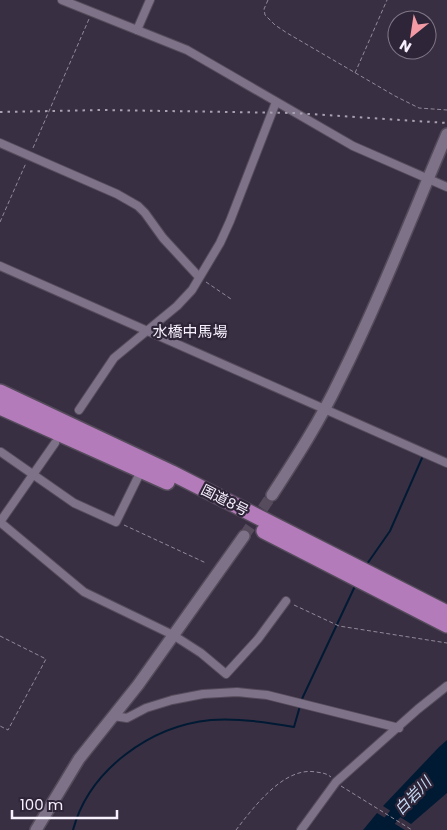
<svg xmlns="http://www.w3.org/2000/svg" width="447" height="830" font-family="Poppins,'Noto Sans JP',sans-serif">
<rect width="100%" height="100%" fill="#392f42"/>
<g fill="#011a34">
<path d="M447,740V793L411,824L383,806L439,747Z"/>
<path d="M377,813L405,830H363Z"/>
</g>
<g fill="none" stroke-linecap="round" stroke-linejoin="round">
<g stroke="#011a34" stroke-width="2">
<path d="M367,564L390,531L422,458"/>
<path d="M301,701L355,586"/>
<path d="M73,830C89,770 150,726 211,720C239,718 267,722 294,727L300,706"/>
</g>
<path stroke="#011a34" stroke-width="12" d="M382,830L405,802"/>
<path stroke="#564c5e" stroke-width="11" stroke-dasharray="11 5.5" stroke-linecap="butt" d="M244,536L272,495"/>
<defs>
<g id="street">
<path d="M62,0L187,50L353,146L447,187"/>
<path d="M137,30L150,0"/>
<path d="M0,143L117,194L138,206L145,213L163,238L199,277"/>
<path d="M0,266L447,463"/>
<path d="M79,410L114,358L177,306L192,290L220,243L230,221L276,102"/>
<path d="M1,452L74,503L116,522L141,471"/>
<path d="M0,522L84,592L173,635L201,653L226,674L258,639L286,601"/>
<path d="M0,522L55,443"/>
<path d="M113,716L127,718L146,708L172,700L203,694L237,692L267,695L399,728"/>
<path d="M301,830L336,782L418,709L447,686"/>
</g>
<g id="secondary">
<path d="M272,495C296,458 320,421 339,381C379,301 412,216 447,134"/>
<path d="M36,830L79,759L138,685L244,536"/>
</g>
<g id="highway">
<path d="M0,392L172,473L447,613"/>
<path d="M0,407L167,482"/>
<path d="M264,531L447,625"/>
</g>
</defs>
<use href="#street" stroke="#544b5b" stroke-width="10"/>
<use href="#secondary" stroke="#544b5b" stroke-width="14"/>
<use href="#highway" stroke="#544b5b" stroke-width="18"/>
<g stroke="#92899a" stroke-width="1" stroke-dasharray="4 2.5" stroke-linecap="butt">
<path d="M268,0L264,9L265,15L275,25L287,33L395,96L419,108L447,110"/>
<path d="M355,73L387,0"/>
<path d="M33,148L89,19"/>
<path d="M0,222L26,163"/>
<path d="M206,282L231,299"/>
<path d="M124,525L206,563"/>
<path d="M294,605L339,626L447,643"/>
<path d="M0,636L46,659L8,730L0,726"/>
<path d="M341,786L412,830"/>
<path d="M236,830C253,808 284,766 316,772C322,773 326,773 331,777"/>
</g>
<use href="#street" stroke="#7d7288" stroke-width="8"/>
<use href="#secondary" stroke="#7d7288" stroke-width="11"/>
<use href="#highway" stroke="#b47bba" stroke-width="15"/>
<path stroke="#a8a1b0" stroke-width="2" stroke-dasharray="2.5 5" stroke-linecap="butt" d="M0,112L103,110L294,113L447,123"/>
</g>
<g text-anchor="middle" stroke-width="4.5" stroke-linejoin="round" paint-order="stroke">
<g font-size="14" fill="#f7f1fe" stroke="#2f2538">
<text transform="translate(225 500) rotate(27)" y="5">国道8号</text>
</g>
<g font-size="15" fill="#f7f1fe" stroke="#2f2538">
<text x="190" y="337">水橋中馬場</text>
</g>
<g font-size="15" font-style="italic" fill="#c5dbf5" stroke="#2f2538">
<text transform="translate(413 796) rotate(-46)" y="5">白岩川</text>
</g>
</g>
<g transform="translate(412 35) rotate(210)"><circle r="24" fill="#2f2538" stroke="#7f7787"/>
<path d="M0-4L9 19L0 12L-9 19Z" fill="#f49aa4"/>
<text y="-8" font-size="14" font-weight="bold" text-anchor="middle" fill="#f7f1fe">N</text>
</g>
<path d="M12 810v8h105v-8" fill="none" stroke="#f7f1fe" stroke-width="2.5"/>
<text x="20" y="810" font-size="15" fill="#f7f1fe" stroke="#2f2538" stroke-width="4" paint-order="stroke">100 m</text>
</svg>
